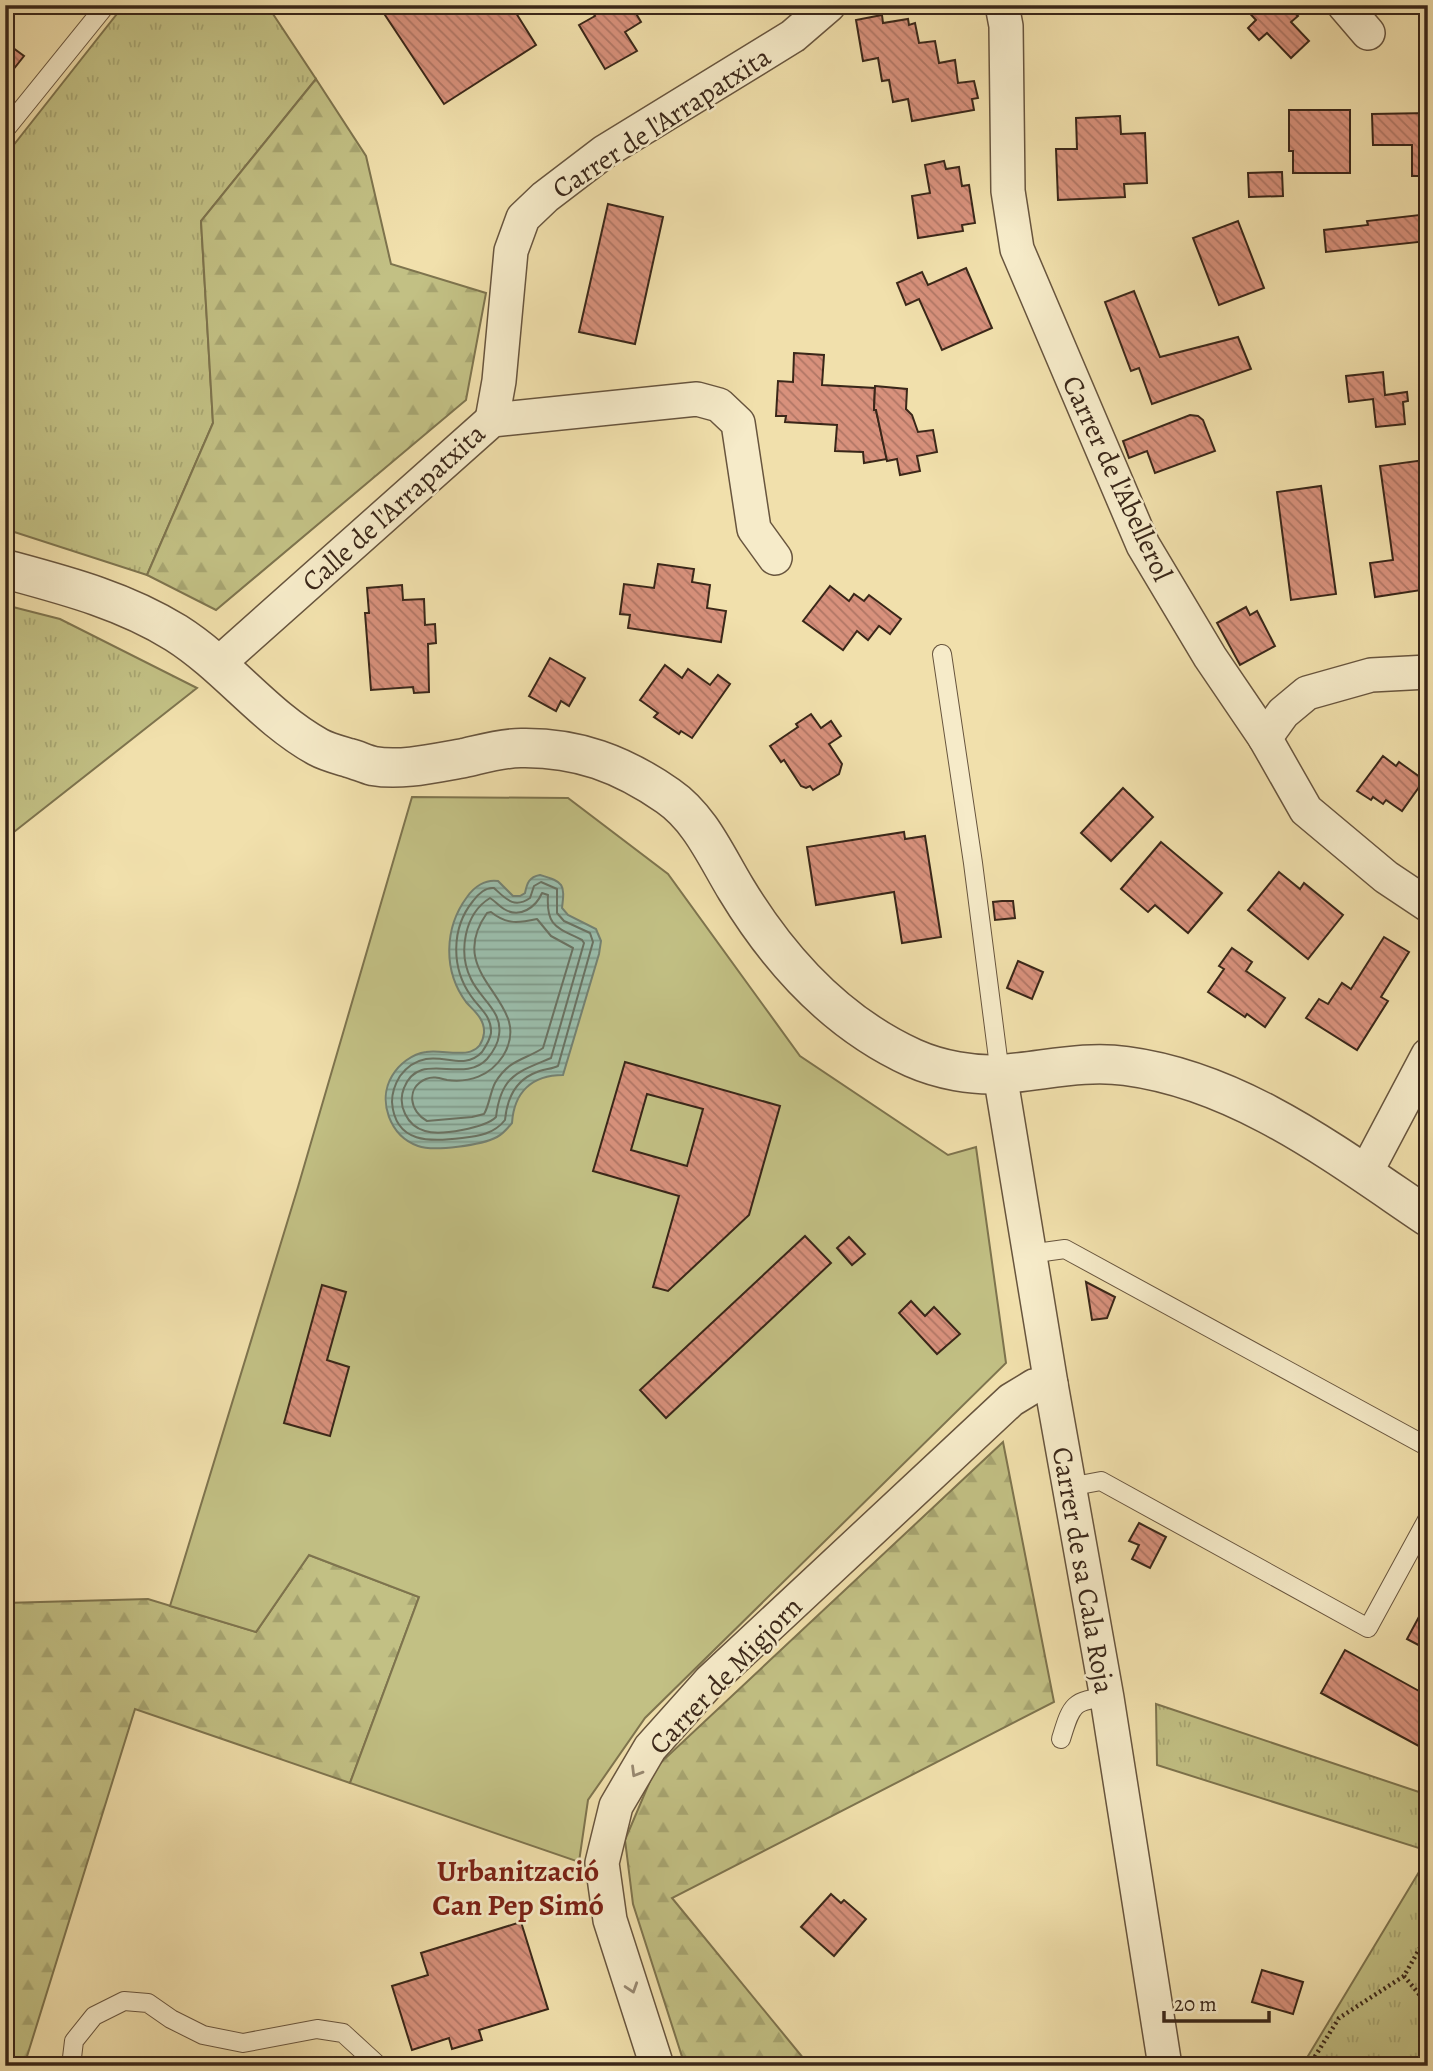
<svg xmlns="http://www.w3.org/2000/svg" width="1433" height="2071" font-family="Alegreya,serif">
<defs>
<pattern id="grass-tufts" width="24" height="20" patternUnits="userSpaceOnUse" patternTransform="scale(1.75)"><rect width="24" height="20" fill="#c2c084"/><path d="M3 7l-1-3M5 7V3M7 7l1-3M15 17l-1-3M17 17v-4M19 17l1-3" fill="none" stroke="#a7a571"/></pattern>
<pattern id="forest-firs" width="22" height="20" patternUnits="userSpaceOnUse" patternTransform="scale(1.75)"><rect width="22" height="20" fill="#c2c084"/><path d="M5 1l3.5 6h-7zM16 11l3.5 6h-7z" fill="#a7a571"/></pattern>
<pattern id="water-rules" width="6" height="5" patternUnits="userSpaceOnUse" patternTransform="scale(1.75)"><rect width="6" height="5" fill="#9bbdab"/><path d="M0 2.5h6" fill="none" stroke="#7f9a8a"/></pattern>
<pattern id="building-back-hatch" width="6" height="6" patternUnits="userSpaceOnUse" patternTransform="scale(1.75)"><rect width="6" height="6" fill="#d8917c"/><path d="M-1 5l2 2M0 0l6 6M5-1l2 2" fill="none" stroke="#b07665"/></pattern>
</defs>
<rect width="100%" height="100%" fill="#f1e0ac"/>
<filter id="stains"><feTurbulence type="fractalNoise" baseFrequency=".00286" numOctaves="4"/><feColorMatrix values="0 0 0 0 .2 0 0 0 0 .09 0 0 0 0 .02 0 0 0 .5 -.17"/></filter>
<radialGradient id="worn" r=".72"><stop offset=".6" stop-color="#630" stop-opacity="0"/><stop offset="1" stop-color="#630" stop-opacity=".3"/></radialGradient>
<g fill="url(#grass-tufts)" stroke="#7e744e" stroke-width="2">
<path d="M124,5H267L316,79L201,221L213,423L147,575L5,529V156Z"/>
<path d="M5,605L60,619L197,688L5,839Z"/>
<path d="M1156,1704L1428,1795V1851L1157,1765Z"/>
<path d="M1428,1857V2066H1302Z"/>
</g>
<g fill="url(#forest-firs)" stroke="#7e744e" stroke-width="2">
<path d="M316,79L366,156L391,264L486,293L466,400L216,610L147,575L213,423L201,221Z"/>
<path d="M1003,1442L1054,1702L672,1898L804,2059L798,2066H685L633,1904L625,1840L656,1767Z"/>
<path d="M309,1555L419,1597L350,1783L135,1709L24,2066H5V1603L148,1599L256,1632Z"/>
</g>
<path fill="#c2c084" stroke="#7e744e" stroke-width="2" d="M412,797L568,798L668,874L800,1056L948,1155L976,1147L1006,1363L645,1718L588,1800L579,1862L350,1783L419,1597L309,1555L256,1632L170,1606L298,1187Z"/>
<path fill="url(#water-rules)" stroke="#748171" stroke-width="2" d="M540,875C564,882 565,884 562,908L568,915L596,929L601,941L599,954L563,1075C532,1075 514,1092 512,1123C507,1129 503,1134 497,1137C482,1145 434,1152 418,1146C390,1136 377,1101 392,1076C399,1064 412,1054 426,1052C445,1048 480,1065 484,1033C485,1019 474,1011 466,1002C443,971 444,928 467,897C474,887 485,879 498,881L513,896H520L525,893C527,883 529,877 540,875Z"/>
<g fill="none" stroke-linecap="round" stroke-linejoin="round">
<g stroke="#6a7262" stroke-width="2">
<path d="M541,882L557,889V913L564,921L590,933L593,942L558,1066C552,1069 544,1069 537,1072C515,1080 507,1099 505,1120C494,1134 479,1136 462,1138C431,1142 395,1144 392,1102C392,1093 395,1084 400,1076C406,1068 415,1061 426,1059C446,1055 465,1070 482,1052C486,1046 490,1040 491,1033C492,1016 479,1008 471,996C451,968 451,928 473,901C478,894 486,887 494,888C506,899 514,909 530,898L534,886Z"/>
<path d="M542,893L548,895C546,926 556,927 582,940L584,943L551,1058C518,1072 501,1075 496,1117C485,1128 440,1136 425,1131C407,1126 397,1105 404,1088C419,1049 463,1085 487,1059C493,1052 498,1044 499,1035C503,1011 480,999 471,979C458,953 464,914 490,898C495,901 499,906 504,909C520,919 536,907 542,893Z"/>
<path d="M491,912C507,925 519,923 537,919L551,936L573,948L543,1048C525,1060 509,1059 495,1083C490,1093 489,1106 484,1114L472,1117L427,1121C410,1112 405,1088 426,1079C433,1076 439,1078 447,1080C469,1083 490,1076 503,1056C537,1001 441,978 487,913Z"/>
</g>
</g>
<g fill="url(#building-back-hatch)" stroke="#3a2719" stroke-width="2" fill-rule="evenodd">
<path d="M511,5L536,45L444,104L379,6Z"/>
<path d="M588,5H631L641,22L625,32L637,51L605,69L579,25L595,16Z"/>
<path d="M1242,5H1287L1298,16L1291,22L1309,41L1291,58L1267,33L1259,40L1248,28L1256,20Z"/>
<path d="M882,15L883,23L908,19L909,25L915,23L919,43L935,41L939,63L955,60L958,83L974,81L978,98L972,99L974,110L912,121L908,99L893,102L889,80L882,81L878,58L863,61L856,20Z"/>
<path d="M5,42L24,56L5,80Z"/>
<path d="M1289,110H1350V173H1293V151H1289Z"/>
<path d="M1428,113V176H1412V145H1373L1372,114Z"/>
<path d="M1120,116L1121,134L1145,133L1147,183L1124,184L1125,197L1058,200L1056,149H1077L1076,118Z"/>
<path d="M944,161L946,169L959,167L962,186L969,185L975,223L962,225L963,231L918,238L912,196L930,193L925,165Z"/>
<path d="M1282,172L1283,196L1249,197L1248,173Z"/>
<path d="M608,204L663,217L635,344L579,332Z"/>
<path d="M1428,214V247L1427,241L1326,252L1324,230L1368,225L1367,221Z"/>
<path d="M1238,221L1264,288L1219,305L1193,238Z"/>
<path d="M966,268L992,328L942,350L919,299L906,305L897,283L922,272L928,285Z"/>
<path d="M1134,291L1160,357L1238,337L1251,369L1152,404L1139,368L1131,371L1105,302Z"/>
<path d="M794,353L824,355L822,385L875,388L874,410H876L887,459L864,463L863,452L835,451L837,425L785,422L786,416H776L778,381L793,382Z"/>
<path d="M1383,372L1385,395L1407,392L1408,401L1403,402L1405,424L1376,427L1373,399L1349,402L1346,376Z"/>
<path d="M875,386L907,389L906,409L912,415L918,432L933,430L937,452L917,456L920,471L900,475L897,459L887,461L876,410H874Z"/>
<path d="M1190,415L1198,416L1203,420L1215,451L1155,473L1147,451L1129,458L1123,441Z"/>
<path d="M1424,460L1428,483V589L1375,597L1370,563L1393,560L1380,466Z"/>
<path d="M1321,486L1336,594L1291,600L1277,492Z"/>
<path d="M658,564L694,569L692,582L710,585L707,608L726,611L721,642L628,628L630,615L620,614L624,584L654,588Z"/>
<path d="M402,585L403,600L424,599L425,625L435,624L436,643L428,644L429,692L414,693L413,687L371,690L365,613H369L367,588Z"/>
<path d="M830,586L849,601L854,594L864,601L869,595L901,619L890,634L879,626L868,640L857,631L843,650L803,621Z"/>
<path d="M1246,607L1250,615L1257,611L1275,646L1240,665L1217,623Z"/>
<path d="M550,658L585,678L569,706L561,701L556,711L529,696Z"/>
<path d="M665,665L682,678L688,669L710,685L718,675L730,684L692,738L681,731L679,734L654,717L658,713L640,700Z"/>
<path d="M811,714L821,728L831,721L841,736L829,744L842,764L839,774L813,790L810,786L806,788L801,786L784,760L781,762L770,746L798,727L796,724Z"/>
<path d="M1383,756L1396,766L1399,762L1424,780L1402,811L1386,800L1383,804L1373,797L1371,800L1357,791Z"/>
<path d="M1123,788L1153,817L1111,861L1081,833Z"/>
<path d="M904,832L905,839L925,836L941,937L902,943L894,892L816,905L807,847Z"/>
<path d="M1161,842L1222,893L1188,933L1155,905L1148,912L1121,889Z"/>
<path d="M1279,872L1300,889L1304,883L1343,915L1308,959L1248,910Z"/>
<path d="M1002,901H1013L1015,918L995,920L993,902Z"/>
<path d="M1384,937L1409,952L1381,997L1388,1001L1357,1050L1306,1018L1319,999L1328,1004L1342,983L1351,989Z"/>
<path d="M1232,948L1252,962L1246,971L1285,998L1265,1027L1247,1014L1245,1017L1208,992L1224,969L1219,966Z"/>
<path d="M1018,961L1043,972L1032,999L1007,988Z"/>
<path d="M625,1062L780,1106L749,1215L668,1291L653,1287L679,1196L593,1171ZM647,1094L703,1109L687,1166L631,1150Z"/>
<path d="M805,1236L831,1263L666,1418L640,1390Z"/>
<path d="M849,1237L865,1254L852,1265L837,1248Z"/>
<path d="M1086,1282L1115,1297L1107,1318L1092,1320Z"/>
<path d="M322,1285L346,1292L327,1360L349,1367L330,1436L284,1423Z"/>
<path d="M911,1301L925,1316L934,1307L960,1334L937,1354L899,1313Z"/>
<path d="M1139,1523L1166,1537L1150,1568L1132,1559L1139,1545L1129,1541Z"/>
<path d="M1428,1600V1650L1407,1639Z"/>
<path d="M1345,1650L1428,1696V1751L1321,1693Z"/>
<path d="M831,1894L841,1903L844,1900L866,1919L834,1956L801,1927Z"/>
<path d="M521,1922L548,2009L479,2030L482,2040L452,2049L449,2038L412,2050L392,1986L428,1975L421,1953Z"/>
<path d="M1262,1970L1303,1982L1293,2014L1252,2002Z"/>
</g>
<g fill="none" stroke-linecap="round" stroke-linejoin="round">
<defs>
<g id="service">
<path d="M5,130L106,5"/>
<path d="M942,654L973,863L1000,1074"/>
<path d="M1029,1254L1065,1249L1428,1447"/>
<path d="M1069,1487L1101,1481L1368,1628L1428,1518"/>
<path d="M1061,1739C1071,1707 1072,1699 1107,1698"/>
<path d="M71,2066L74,2041L94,2016L124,2001L148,2003L171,2019L203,2035L243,2043L317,2029L343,2033L379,2066"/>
</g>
<g id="minor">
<path d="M1002,5L1006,26L1008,191L1017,249L1143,545L1210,657L1265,738L1306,810L1386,877L1428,905"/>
<path d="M1344,5L1368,33"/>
<path d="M492,420L499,381L511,251L523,218L545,197L604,152L793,36L829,5"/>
<path d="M218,664L492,420L697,399L719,405L738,423L754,529L775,558"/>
<path d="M1265,738L1283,713L1307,693L1371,675L1428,672"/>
<path d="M1000,1074L1051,1384L1107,1698L1165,2066"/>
<path d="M1365,1174L1428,1055"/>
<path d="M657,2066L610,1920L602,1863L616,1806L650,1748L710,1681L1011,1400L1034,1386L1051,1384"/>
</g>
<path id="tertiary" d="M5,569C64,585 123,600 176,633C228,666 264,717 318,747C327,752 339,755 349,758C357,760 365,764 373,766C402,771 435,763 464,758C482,754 502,748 521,748C577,747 622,764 668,796C700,818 716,856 736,889C779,960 836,1023 913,1058C940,1070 973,1076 1002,1074C1044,1071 1084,1060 1126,1066C1240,1081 1336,1155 1428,1217"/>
</defs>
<use href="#service" stroke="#68553e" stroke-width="20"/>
<use href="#minor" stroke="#68553e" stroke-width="36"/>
<use href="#tertiary" stroke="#68553e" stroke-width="41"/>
<g stroke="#3a2719" stroke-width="4.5" stroke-dasharray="2 3.5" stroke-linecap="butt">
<path d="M1404,1976L1419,1994L1428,1996"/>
<path d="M1309,2066L1339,2018L1404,1976L1428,1934"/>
</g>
<use href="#service" stroke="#f6ebc9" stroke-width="18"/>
<use href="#minor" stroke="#f6ebc9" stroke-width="33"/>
<use href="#tertiary" stroke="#f6ebc9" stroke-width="38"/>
</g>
<defs><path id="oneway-chevron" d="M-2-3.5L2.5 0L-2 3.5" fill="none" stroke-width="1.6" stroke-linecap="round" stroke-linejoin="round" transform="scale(1.75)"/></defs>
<g stroke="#988971">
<use href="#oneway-chevron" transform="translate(636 1772) rotate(121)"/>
<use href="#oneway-chevron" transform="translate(632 1988) rotate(72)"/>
</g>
<g text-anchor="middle" stroke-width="5" stroke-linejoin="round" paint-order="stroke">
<g font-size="28" fill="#3a2719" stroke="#f6ebc9">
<text transform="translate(661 122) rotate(-33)" y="10">Carrer de l'Arrapatxita</text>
<text transform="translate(1118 478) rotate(65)" y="10">Carrer de l'Abellerol</text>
<text transform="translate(393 507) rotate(-42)" y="10">Calle de l'Arrapatxita</text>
<text transform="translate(1084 1570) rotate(80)" y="10">Carrer de sa Cala Roja</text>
<text transform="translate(725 1675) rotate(-46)" y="10">Carrer de Migjorn</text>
</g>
<g font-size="30" font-weight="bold" fill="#7a1f14" stroke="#f6ebc9">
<text x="518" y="1881">Urbanització<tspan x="518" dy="34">Can Pep Simó</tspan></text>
</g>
</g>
<rect width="1433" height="2071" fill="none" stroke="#f1e0ac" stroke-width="28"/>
<rect x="7" y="7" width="1419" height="2057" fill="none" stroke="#3a2719" stroke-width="3.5"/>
<rect x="14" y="14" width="1405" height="2043" fill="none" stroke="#3a2719" stroke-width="2"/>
<path d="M1164 2011v10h105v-10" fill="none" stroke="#3a2719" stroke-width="3.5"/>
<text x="1174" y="2011" font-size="21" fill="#3a2719" stroke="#f6ebc9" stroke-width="5" paint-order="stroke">20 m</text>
<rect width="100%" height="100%" filter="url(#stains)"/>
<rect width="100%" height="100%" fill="url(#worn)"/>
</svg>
